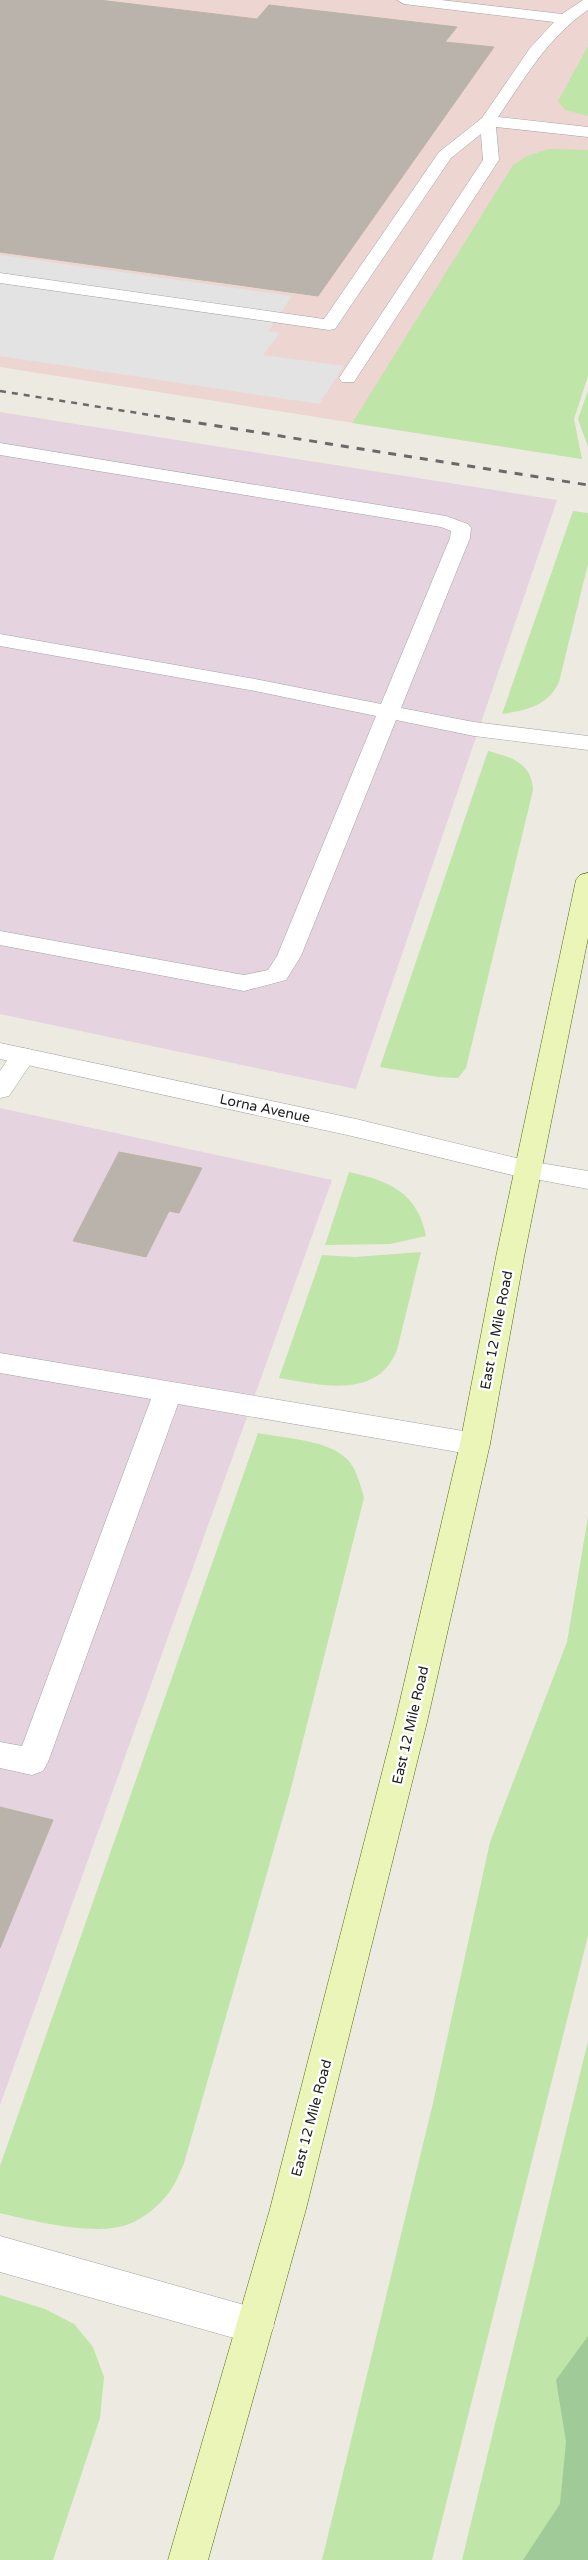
<svg xmlns="http://www.w3.org/2000/svg" width="588" height="2560" font-family="'Varela Round',sans-serif">
<rect width="100%" height="100%" fill="#edeae1"/>
<path fill="#edd6d1" d="M0,0H588V356L567,419L582,459L0,367Z"/>
<g fill="#e5d4e0">
<path d="M0,412L557,500L356,1089L0,1014Z"/>
<path d="M0,1108L332,1180L0,2105Z"/>
</g>
<g fill="#bfe5a9">
<path d="M588,46V116L565,110L558,101Z"/>
<path d="M549,149L588,150V376L574,419L582,459L352,423L513,165L527,156Z"/>
<path d="M588,391V447L578,419Z"/>
<path d="M573,511L588,513V564L559,682C548,706 527,710 502,714Z"/>
<path d="M488,751C511,757 532,763 533,790L466,1068L458,1078L438,1077L380,1067Z"/>
<path d="M349,1172C389,1181 417,1192 426,1236L390,1244L325,1245Z"/>
<path d="M421,1252L397,1350C377,1400 321,1385 279,1378L322,1255L355,1257Z"/>
<path d="M258,1433C283,1438 329,1440 347,1459C357,1469 360,1485 364,1498L289,1796L184,2163C180,2172 176,2183 170,2191C160,2205 145,2218 129,2224C97,2237 33,2221 0,2213V2166Z"/>
<path d="M588,1517V1936L432,2560H322L433,2103L490,1842L567,1642Z"/>
<path d="M588,2041V2560H462Z"/>
<path d="M0,2295L45,2309L74,2324L93,2347L104,2377L100,2418L53,2560H0Z"/>
</g>
<path fill="#a0ca98" d="M588,2336V2560H523L560,2504L566,2442L556,2380Z"/>
<path fill="#e3e3e3" d="M0,255L292,296L268,331L280,333L263,355L344,366L319,404L0,356Z"/>
<g fill="#b9b3ab" stroke="#bdb3a5">
<path d="M0,0H99L257,19L269,5L457,27L445,42L494,47L318,296L0,252Z"/>
<path d="M119,1152L202,1168L179,1213L169,1211L146,1257L73,1241Z"/>
<path d="M0,1807L53,1820L0,1948Z"/>
</g>
<g fill="none" stroke-linecap="round" stroke-linejoin="round">
<defs>
<g id="service">
<path d="M397,0H441L562,14L583,0H588V10C548,37 525,78 498,117L588,127V137L496,127L499,160L354,382H342L339,378L483,160L481,134L451,158L335,329L329,330L0,283V273L324,319L439,152L482,118L530,48L554,22L404,4Z"/>
<path d="M0,443L446,516L468,524L471,528L470,538L401,708L474,722L588,736V750L474,736L396,720L301,956L286,980L244,991L0,945V931L244,975L268,970L277,956L376,716L255,691L0,646V634L255,679L381,704L450,538L451,531L441,527L0,455Z"/>
<path d="M23,1048L32,1050L36,1056L9,1096L0,1098V1071L14,1050Z"/>
<path d="M528,1161L588,1171V1189L519,1176L515,1170L519,1164Z"/>
<path d="M0,1353L475,1433L485,1436L490,1444L485,1452L475,1455L178,1404L48,1762L43,1771L32,1775L0,1768V1742L22,1746L151,1399L0,1373Z"/>
<path d="M0,2236L255,2308L268,2313L274,2326L268,2339L255,2344L0,2272Z"/>
</g>
<path id="tertiary" d="M0,1043L356,1119L528,1161L537,1164L541,1170L537,1176L528,1179L356,1137L0,1059Z"/>
<path id="secondary" d="M588,873V938L524,1257L490,1444L427,1722L306,2209L208,2560H168L270,2209L395,1722L460,1444L496,1257L576,880L580,875Z"/>
</defs>
<use href="#service" stroke="#a2a2a2" stroke-width="1"/>
<use href="#tertiary" stroke="#a2a2a2" stroke-width="1"/>
<use href="#secondary" stroke="#546b0a" stroke-width="1"/>
<use href="#service" fill="#fff" fill-rule="evenodd"/>
<use href="#tertiary" fill="#fff" fill-rule="evenodd"/>
<use href="#secondary" fill="#eaf5b7" fill-rule="evenodd"/>
<path stroke="#696969" stroke-width="2.5" stroke-dasharray="6 6" stroke-linecap="butt" d="M0,391L175,419"/>
<path stroke="#696969" stroke-width="3" stroke-dasharray="8 8" stroke-linecap="butt" d="M167,418L588,485"/>
</g>
<g text-anchor="middle" stroke-width="5" stroke-linejoin="round" paint-order="stroke">
<g font-size="14" fill="#1b1b1b" stroke="#fff">
<text transform="translate(265 1108) rotate(12)" y="5">Lorna Avenue</text>
<text transform="translate(496 1330) rotate(-79)" y="5">East 12 Mile Road</text>
<text transform="translate(410 1725) rotate(-77)" y="5">East 12 Mile Road</text>
<text transform="translate(311 2118) rotate(-75)" y="5">East 12 Mile Road</text>
</g>
</g>
</svg>
